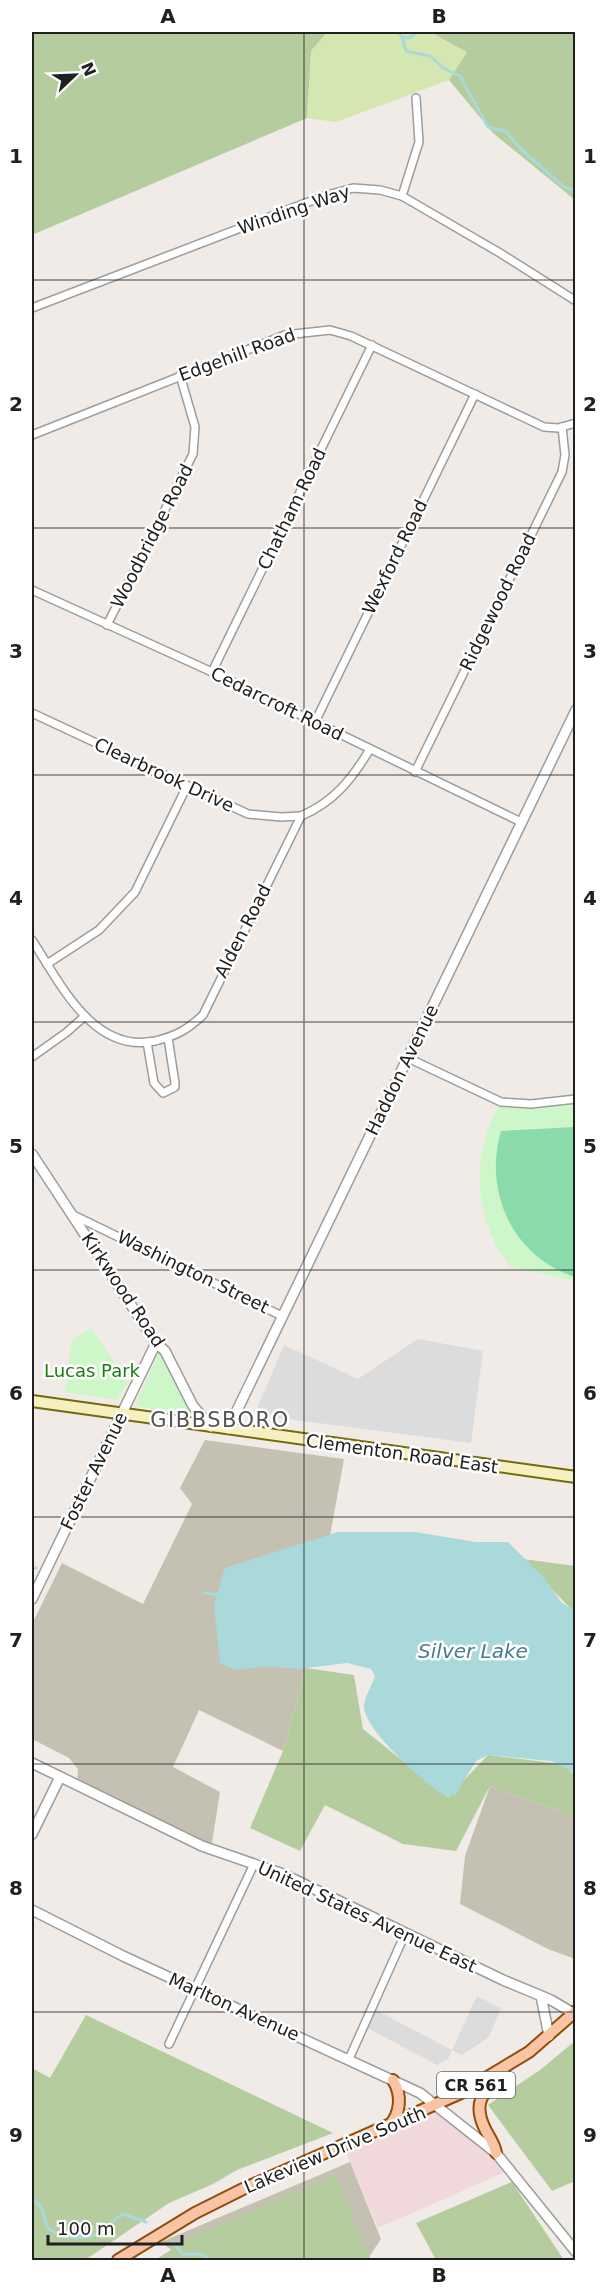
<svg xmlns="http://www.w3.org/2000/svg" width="607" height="2292" font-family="'DejaVu Sans',sans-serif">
<rect width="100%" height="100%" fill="#f0ebe7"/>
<path fill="#f0d8db" d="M436,2106L510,2170L378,2228L343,2146Z"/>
<g fill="#c4c1b3">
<path d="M205,1440L344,1459L306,1668L283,1751L199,1710L173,1767L220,1792L211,1849L77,1784L78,1769L69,1758L32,1739V1624L62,1563L143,1604L192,1504L180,1488Z"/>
<path d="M490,1786L575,1817V1959L548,1949L460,1904L465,1856Z"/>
<path d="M350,2162L381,2239L367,2260H184L161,2242Z"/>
</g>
<path fill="#d5e7b0" d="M327,32H430L467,52L449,80L336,122L307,118L311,51Z"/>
<g fill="#b5cd9e">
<path d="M32,32H327L311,51L307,118L32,235Z"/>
<path d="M430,32H575V200L493,133L449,80L467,52Z"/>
<path d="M523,1559L575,1566V1610H572Z"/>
<path d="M306,1668L354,1675L363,1729L448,1797L488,1755L562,1764L575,1775V1817L490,1786L456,1851L403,1844L325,1805L300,1851L250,1828L283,1751Z"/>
<path d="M86,2015L333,2133L237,2170L213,2184L169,2203L85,2260H32V2068L50,2078Z"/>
<path d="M575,2041L576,2108L573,2110L576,2114L575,2181L552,2191L488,2105L540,2070Z"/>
<path d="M335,2175L371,2260H155L188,2239Z"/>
<path d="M512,2182L564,2260H436L416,2223Z"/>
</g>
<g fill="#cdf7c8">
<path d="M575,1099V1281L509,1266C473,1216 470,1155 501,1102L531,1104Z"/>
<path d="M91,1328L128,1383L117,1400L65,1392L72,1341Z"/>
<path d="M159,1352L193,1412L192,1415L135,1406Z"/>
</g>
<path fill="#8adaac" d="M575,1127H576L575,1277C513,1257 483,1192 501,1131Z"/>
<g fill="#dcdcdc">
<path d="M418,1339L483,1351L471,1443L257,1415L256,1411L284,1345L358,1379Z"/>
<path d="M477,1996L501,2008L489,2037L462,2055L452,2050L448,2059L437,2065L364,2026L372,2008L452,2050Z"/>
</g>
<path fill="#aad9db" d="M338,1532H415L476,1542H508L545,1579L562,1603L575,1611V1773L551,1761L488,1755L476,1761L455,1795L445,1796C425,1783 365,1731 364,1707C364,1697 372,1686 375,1676L371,1669L347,1663L299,1669L266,1666L236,1670L220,1663L214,1605L225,1568Z"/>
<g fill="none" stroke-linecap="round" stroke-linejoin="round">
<g stroke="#aad9db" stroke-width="3">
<path d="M397,32L402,37L406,51L430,56L443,68L460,76L488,127L505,131L522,150L563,186L576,192"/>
<path d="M402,37L409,38L418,32"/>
<path d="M32,1568H36"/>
<path d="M205,1593L218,1595"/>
<path d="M32,2198L41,2207L48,2228C61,2240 94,2241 106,2228C112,2222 115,2218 124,2214L146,2222"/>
<path d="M173,2243L183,2254H202L209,2260"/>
</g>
<defs>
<g id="minor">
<path d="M402,196L419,142L416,98"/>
<path d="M32,308L324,196L353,188L380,190L402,196L500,253L576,301"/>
<path d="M32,435L285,335L330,330L351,336L544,427L558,428L576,423"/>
<path d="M32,590L212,672L521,822"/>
<path d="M107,625L193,454L195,427L180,375"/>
<path d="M212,672L372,345"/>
<path d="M32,713L248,814L281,817L301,816"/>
<path d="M315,722L475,394"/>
<path d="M415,772L562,472L565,455L562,427"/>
<path d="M32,940C60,983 93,1054 155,1041C176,1036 187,1030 203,1015L301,816C334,802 352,779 370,749"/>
<path d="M47,964L99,930L135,892L187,786"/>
<path d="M147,1042L154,1083L163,1093L175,1087V1083L168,1038"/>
<path d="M32,1057L67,1032L85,1016"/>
<path d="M408,1058L501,1102L531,1104L576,1099"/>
<path d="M71,1214L282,1316"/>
<path d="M169,2044L254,1864"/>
<path d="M349,2059L405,1934"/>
</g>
<g id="tertiary">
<path d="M32,1154L156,1343L165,1351L193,1406L211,1427"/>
<path d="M228,1429L576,710"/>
<path d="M32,1599L156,1343"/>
<path d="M32,1763L202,1846L283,1874L503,1980L551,2000L573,2013"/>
<path d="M32,1834L60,1777"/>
<path d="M32,1910L123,1956L420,2093L496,2153L576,2252"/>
<path d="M541,1996L549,2036"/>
</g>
<path id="secondary" d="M32,1401L576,1477"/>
<g id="primary">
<path d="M389,2126C401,2113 402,2095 393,2080"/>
<path d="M496,2153C495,2145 490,2138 486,2131C471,2102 483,2091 505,2075"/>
<path d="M118,2260L195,2213L245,2188L461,2093L529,2052L576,2011"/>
</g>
</defs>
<use href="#minor" stroke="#9d9d9d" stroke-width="10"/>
<use href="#tertiary" stroke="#9d9d9d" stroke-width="12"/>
<use href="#secondary" stroke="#736b0b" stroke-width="14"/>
<use href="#primary" stroke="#934c09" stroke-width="14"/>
<use href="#minor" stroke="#fff" stroke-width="7"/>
<use href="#tertiary" stroke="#fff" stroke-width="9"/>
<use href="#secondary" stroke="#f6efbf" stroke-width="10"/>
<use href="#primary" stroke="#f7c5a6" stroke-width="10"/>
</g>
<path fill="none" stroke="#202020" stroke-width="1.5" stroke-opacity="0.55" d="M304,32V2260M32,280H576M32,528H576M32,775H576M32,1022H576M32,1270H576M32,1517H576M32,1764H576M32,2012H576"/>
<g text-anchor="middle" stroke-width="5" stroke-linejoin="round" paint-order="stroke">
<rect fill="#fff" stroke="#636363" stroke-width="1.5" x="437" y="2072" width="78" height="26" rx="4.5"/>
<g font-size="16" font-weight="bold" fill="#202020">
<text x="476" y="2091">CR 561</text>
</g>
<g font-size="18" fill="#202020" stroke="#fff">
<text transform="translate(294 210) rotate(-19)" y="6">Winding Way</text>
<text transform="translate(237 355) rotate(-20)" y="6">Edgehill Road</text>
<text transform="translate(292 509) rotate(-64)" y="6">Chatham Road</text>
<text transform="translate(152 536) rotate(-63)" y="6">Woodbridge Road</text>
<text transform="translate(395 557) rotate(-64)" y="6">Wexford Road</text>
<text transform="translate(498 602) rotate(-64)" y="6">Ridgewood Road</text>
<text transform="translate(277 704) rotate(26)" y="6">Cedarcroft Road</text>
<text transform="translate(164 775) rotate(25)" y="6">Clearbrook Drive</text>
<text transform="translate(243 931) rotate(-63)" y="6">Alden Road</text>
<text transform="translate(402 1070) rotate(-64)" y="6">Haddon Avenue</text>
<text transform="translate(193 1272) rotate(26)" y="6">Washington Street</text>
<text transform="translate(123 1290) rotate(56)" y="6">Kirkwood Road</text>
<text transform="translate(402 1454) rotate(8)" y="6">Clementon Road East</text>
<text transform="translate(94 1471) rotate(-64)" y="6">Foster Avenue</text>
<text transform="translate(367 1917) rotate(25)" y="6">United States Avenue East</text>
<text transform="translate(234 2007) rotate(24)" y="6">Marlton Avenue</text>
<text transform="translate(335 2150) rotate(-23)" y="6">Lakeview Drive South</text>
</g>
<g font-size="18" fill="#1d7a12" stroke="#fff">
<text x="92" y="1377">Lucas Park</text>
</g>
<g font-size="20" font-style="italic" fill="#477c94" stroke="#fff">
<text x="473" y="1658">Silver Lake</text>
</g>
<g font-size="21" letter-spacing="1.5" fill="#535353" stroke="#fff">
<text x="220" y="1427">GIBBSBORO</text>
</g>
</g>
<rect width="607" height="2292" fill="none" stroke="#ffffff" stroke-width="66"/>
<g transform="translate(75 75) rotate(67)" stroke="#ffffff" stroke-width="4.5" paint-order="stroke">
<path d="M0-4.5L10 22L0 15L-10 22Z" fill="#202020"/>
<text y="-9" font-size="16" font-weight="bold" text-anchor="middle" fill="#202020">N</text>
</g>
<path d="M48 2235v9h134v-9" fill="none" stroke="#202020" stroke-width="3"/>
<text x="57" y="2235" font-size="18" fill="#202020" stroke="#ffffff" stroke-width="4.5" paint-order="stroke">100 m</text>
<rect x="33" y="33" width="541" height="2226" fill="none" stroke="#202020" stroke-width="2"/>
<g font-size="20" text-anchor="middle" font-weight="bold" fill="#202020">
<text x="168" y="23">A</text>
<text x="439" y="23">B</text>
<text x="16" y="163">1</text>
<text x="590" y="163">1</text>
<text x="16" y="411">2</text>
<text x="590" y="411">2</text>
<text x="16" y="658">3</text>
<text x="590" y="658">3</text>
<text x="16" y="905">4</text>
<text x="590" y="905">4</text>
<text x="16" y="1153">5</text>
<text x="590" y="1153">5</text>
<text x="16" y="1400">6</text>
<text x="590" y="1400">6</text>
<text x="16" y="1647">7</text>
<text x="590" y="1647">7</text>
<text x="16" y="1895">8</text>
<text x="590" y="1895">8</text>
<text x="16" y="2142">9</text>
<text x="590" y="2142">9</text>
<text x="168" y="2282">A</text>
<text x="439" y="2282">B</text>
</g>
</svg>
